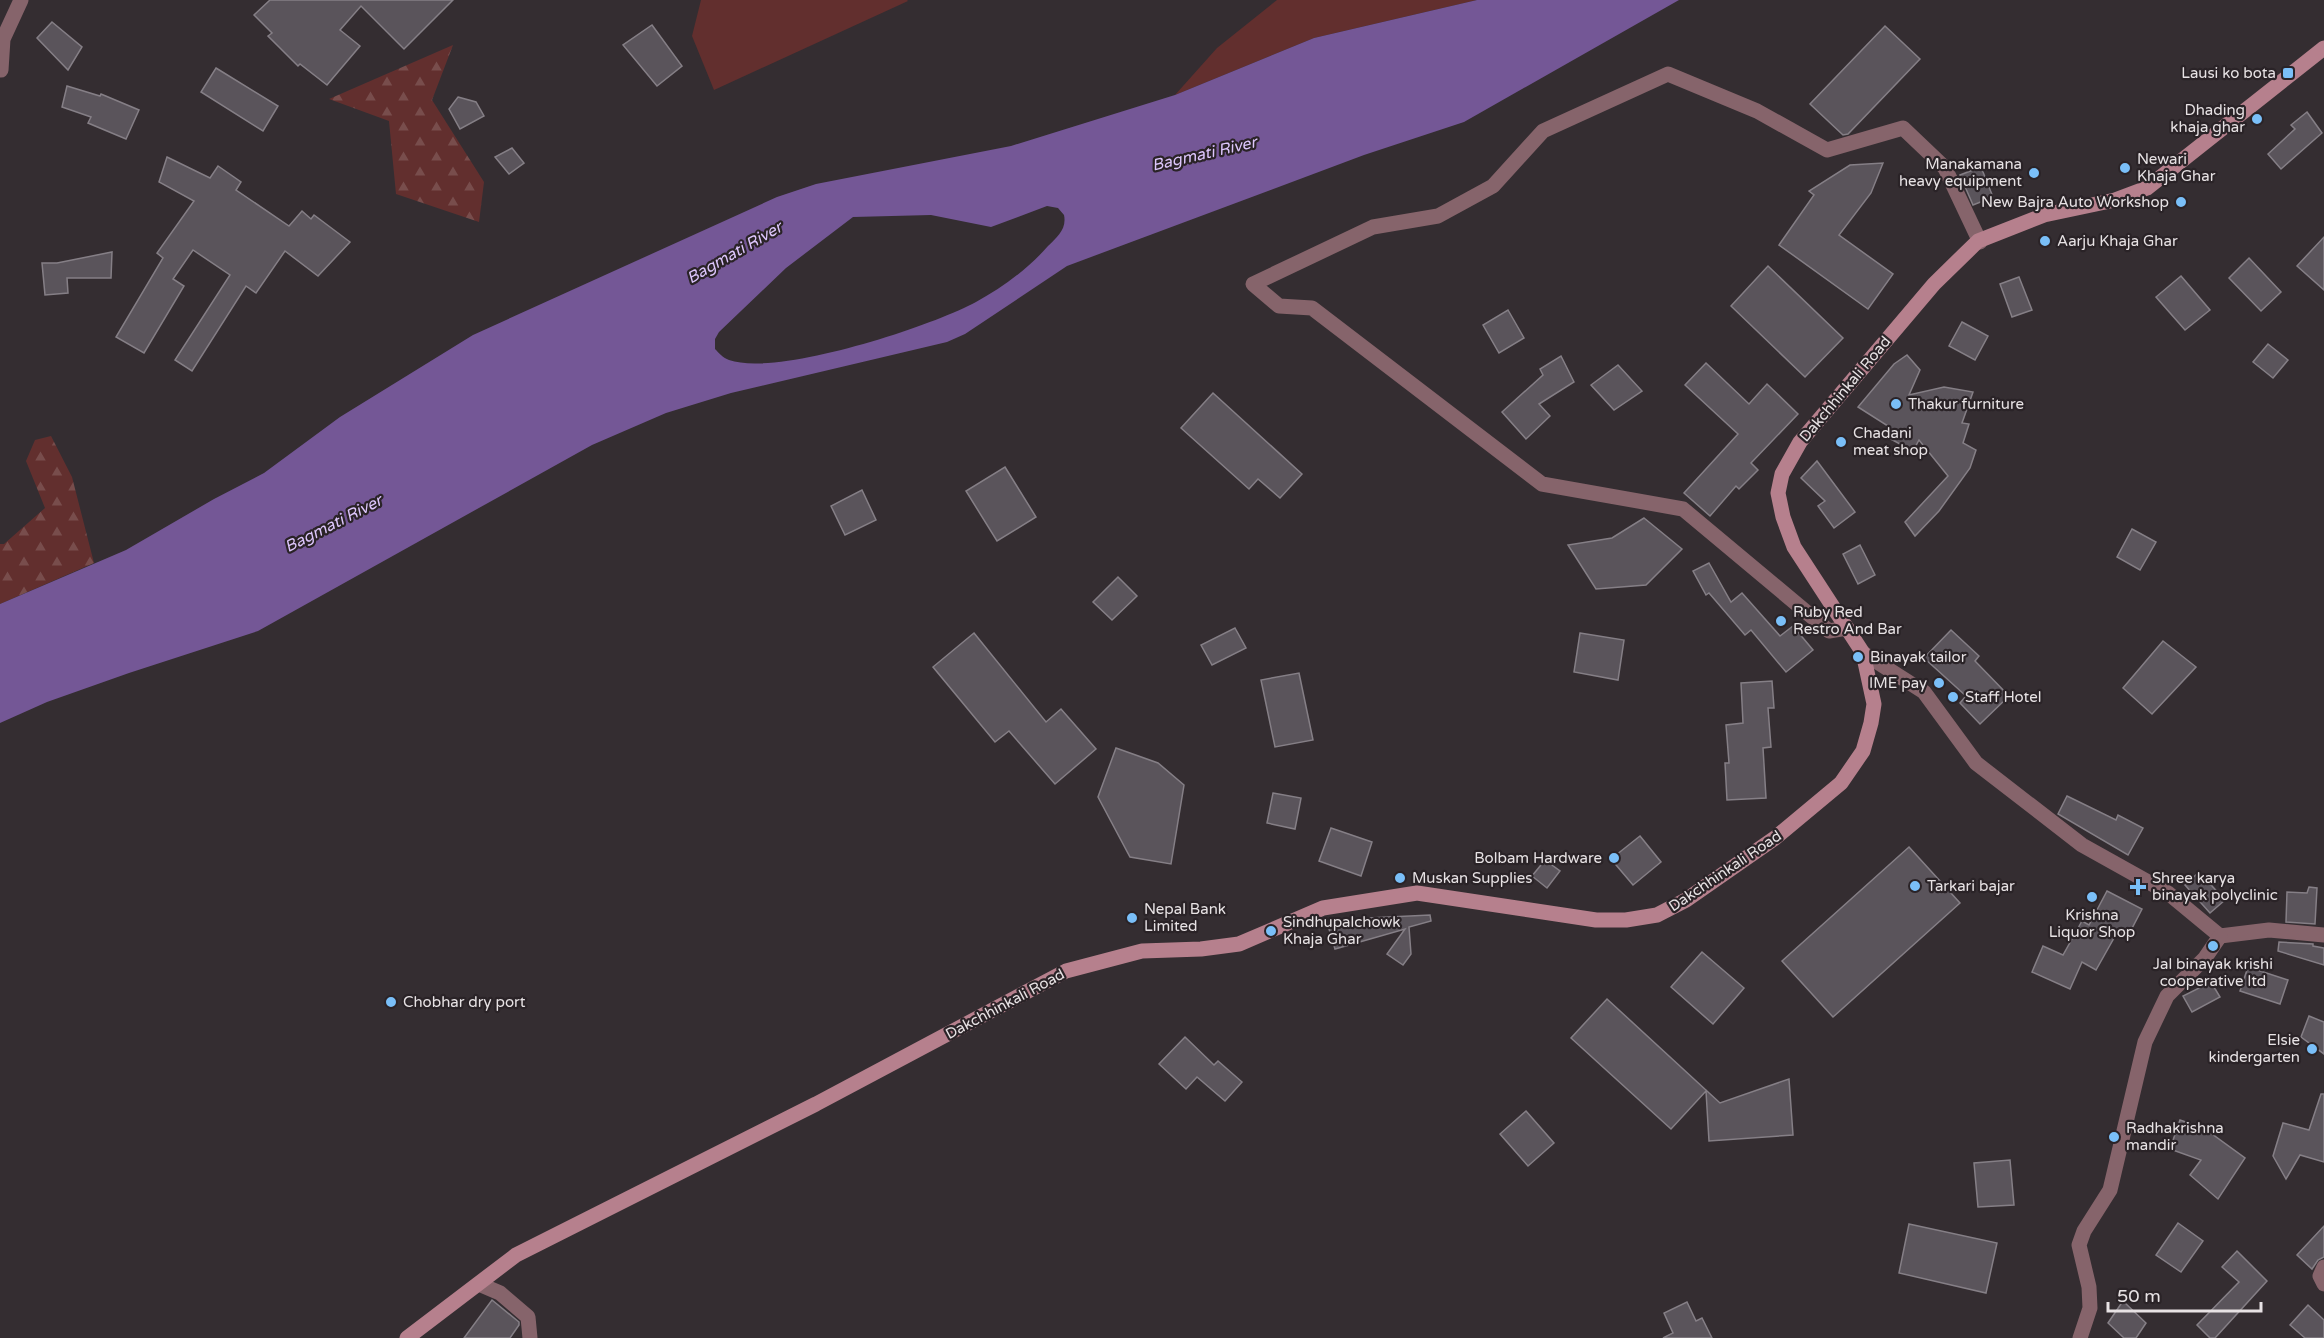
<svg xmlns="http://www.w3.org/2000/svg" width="2324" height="1338" font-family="'Varela Round',sans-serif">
<defs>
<pattern id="forest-firs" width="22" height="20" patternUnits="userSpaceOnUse" patternTransform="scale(1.5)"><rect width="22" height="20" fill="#622f2e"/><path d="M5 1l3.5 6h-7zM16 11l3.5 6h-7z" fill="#784d4c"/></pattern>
</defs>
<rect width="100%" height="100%" fill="#342d31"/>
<g fill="#622f2e">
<path d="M701,0H907L908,1L714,90L692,36Z"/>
<path d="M1277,0H1477L1314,38L1175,95L1217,48Z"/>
</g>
<g fill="url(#forest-firs)">
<path d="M453,45L432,100L484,182L479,222L396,194L389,121L329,99Z"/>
<path d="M51,436L72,477L94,563L0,604V544H4L45,508L26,461L35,440Z"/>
</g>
<path fill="#745796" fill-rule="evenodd" d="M1477,0H1679L1464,122L1364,155L1067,266L965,334L947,342L731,393L666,413L592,445L258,631L129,673L47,702L0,723V604L126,550L214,499L264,473L340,417L473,335L777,197L816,184L1011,146L1175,95L1314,38ZM1047,206L1058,208L1064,215C1067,229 1057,237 1048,246C1029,268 1002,288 976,302C930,327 777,377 729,360C723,358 719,353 715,349V339L719,332L786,268L853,217L931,215L991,227Z"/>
<g fill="#5a545b" stroke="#857f86" stroke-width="1.5">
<path d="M270,0H453L404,49L361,6L340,30L360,46L327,85L300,64L298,66L268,36L272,33L254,15Z"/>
<path d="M52,22L82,47L68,70L37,38Z"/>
<path d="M652,25L682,66L657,86L623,45Z"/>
<path d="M1885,26L1920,59L1848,134L1843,135L1810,104Z"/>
<path d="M216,68L278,106L263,131L201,92Z"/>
<path d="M67,86L100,96L101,94L139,110L126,139L88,123L91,117L62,107Z"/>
<path d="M458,97L476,102L484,116L460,129L449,109Z"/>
<path d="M2307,112L2322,133L2281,169L2268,154L2295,129L2291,125Z"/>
<path d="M512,148L524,163L509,174L495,157Z"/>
<path d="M167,157L210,178L218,166L241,182L236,190L289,226L302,211L311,219L314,215L350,242L318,276L285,251L256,293L246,286L192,371L175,360L230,275L193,250L173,279L184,286L144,353L116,337L163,258L157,253L194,201L159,182Z"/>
<path d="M1883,163L1871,193L1839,235L1893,274L1868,309L1779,245L1814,195L1809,191L1850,165Z"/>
<path d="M1981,167L1993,197L1973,205L1960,175Z"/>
<path d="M2324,237V290L2297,266Z"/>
<path d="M112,252L111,278H67L68,293L45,295L42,263H57Z"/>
<path d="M2249,258L2281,292L2261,311L2229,278Z"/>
<path d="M1768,266L1843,338L1805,377L1731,306Z"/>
<path d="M2181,276L2210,310L2185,330L2156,297Z"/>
<path d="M2019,277L2032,310L2012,317L2000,284Z"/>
<path d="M1508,310L1524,338L1499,353L1483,325Z"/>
<path d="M1962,322L1988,336L1975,360L1949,346Z"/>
<path d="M2268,344L2288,360L2273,378L2253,362Z"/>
<path d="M1907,355L1920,370L1909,395L1944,387L1973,392L1962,423L1969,424L1963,443L1976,450L1970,468L1939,511L1915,536L1905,522L1948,476L1919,440L1913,451L1883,435L1888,426L1858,407L1894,364Z"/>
<path d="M1561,356L1574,382L1539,404L1550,416L1526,439L1502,412L1543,375L1540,369Z"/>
<path d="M1706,363L1749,404L1767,384L1798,414L1751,463L1758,470L1739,489L1736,486L1710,516L1684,493L1738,434L1685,385Z"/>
<path d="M1618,365L1642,391L1614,410L1591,385Z"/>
<path d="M1213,393L1302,474L1280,498L1258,479L1249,489L1181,428Z"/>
<path d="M1817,461L1855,512L1834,528L1818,506L1825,501L1801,478Z"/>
<path d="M1005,467L1036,517L997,541L966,491Z"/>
<path d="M862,490L876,520L845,535L831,506Z"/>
<path d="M1644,518L1682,549L1646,585L1596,589L1568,545L1612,538Z"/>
<path d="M2132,529L2156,542L2140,570L2117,557Z"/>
<path d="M1860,545L1875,575L1858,584L1843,554Z"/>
<path d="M1709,563L1731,602L1742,593L1780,636L1793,626L1813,650L1786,672L1751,630L1745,635L1709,593L1706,595L1693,571Z"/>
<path d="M1118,577L1137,596L1112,620L1093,602Z"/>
<path d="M1235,628L1246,648L1212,665L1201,645Z"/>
<path d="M1951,630L1979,656L1975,661L2009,696L1980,724L1960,703L1966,696L1924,658Z"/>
<path d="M974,633L1046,722L1061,709L1096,749L1055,784L1009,731L995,742L933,667Z"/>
<path d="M1580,633L1624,640L1618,680L1574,672Z"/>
<path d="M2163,641L2196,667L2152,714L2123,688Z"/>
<path d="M1299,673L1313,740L1275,747L1261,680Z"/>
<path d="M1772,681L1774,708H1768L1771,747L1763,748L1766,798L1727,800L1725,763H1729L1726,725L1743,723L1741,683Z"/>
<path d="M1116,748L1158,763L1184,785L1171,864L1130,857L1098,797Z"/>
<path d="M1273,793L1301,798L1295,829L1267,823Z"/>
<path d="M2067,796L2116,820L2118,815L2143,828L2128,855L2058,814Z"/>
<path d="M1331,828L1372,842L1361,876L1319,861Z"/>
<path d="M1640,836L1661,862L1633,885L1611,859Z"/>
<path d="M1909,847L1960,903L1833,1017L1782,961Z"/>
<path d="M1545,860L1560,871L1547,888L1532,876Z"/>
<path d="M2199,872L2225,900L2210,913L2185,885Z"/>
<path d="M2309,887L2317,888L2315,924L2286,922L2287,892L2307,893Z"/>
<path d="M2107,891L2142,909L2128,936L2118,931L2096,970L2082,962L2070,989L2032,972L2043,946L2063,955L2082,921L2089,925Z"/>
<path d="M1430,915L1431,921L1409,927L1411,954L1403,965L1387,954L1405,929L1335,949L1329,929L1368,918Z"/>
<path d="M2279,942L2313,944V946L2324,948V965L2278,951Z"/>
<path d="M1702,952L1744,988L1713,1024L1671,987Z"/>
<path d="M2248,967L2288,980L2280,1004L2240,991Z"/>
<path d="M2211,982L2220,997L2192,1012L2183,996Z"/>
<path d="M1607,999L1720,1103L1789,1079L1793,1135L1709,1141L1706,1091L1671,1129L1571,1038Z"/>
<path d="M2309,1016L2324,1022V1054L2301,1037Z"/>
<path d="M1185,1037L1214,1065L1218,1061L1242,1082L1225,1101L1197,1077L1186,1089L1159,1064Z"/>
<path d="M2321,1094H2324V1162L2300,1155L2286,1179L2273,1156L2283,1123L2309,1130Z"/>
<path d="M1526,1111L1554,1143L1528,1166L1500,1134Z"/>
<path d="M2180,1120L2205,1129L2245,1158L2218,1199L2190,1175L2201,1160L2170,1149Z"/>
<path d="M2010,1160L2014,1205L1978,1207L1974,1163Z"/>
<path d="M2178,1223L2203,1241L2181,1272L2156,1255Z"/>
<path d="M1909,1224L1997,1243L1986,1293L1899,1273Z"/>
<path d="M2324,1226V1257L2318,1260L2312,1269L2297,1255Z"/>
<path d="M2237,1251L2267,1281L2215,1338H2210L2197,1325L2239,1282L2222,1267Z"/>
<path d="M492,1300L519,1322V1325L510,1338H464Z"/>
<path d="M2123,1301L2146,1323L2136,1338H2124L2108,1323Z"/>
<path d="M1687,1302L1696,1321L1702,1318L1712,1338H1663L1673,1333L1664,1313Z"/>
<path d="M2308,1305L2324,1320V1338H2305L2290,1325Z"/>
</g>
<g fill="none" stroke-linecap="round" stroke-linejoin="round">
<g stroke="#86646b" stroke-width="15">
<path d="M1,70L3,39L21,0"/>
<path d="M1847,628L1829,631L1683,509L1542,484L1312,308L1279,306L1253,284L1373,227L1438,216L1493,186L1543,131L1668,74L1757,111L1827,150L1903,128L1945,168L1980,242"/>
<path d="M1863,653L1924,692L1976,763L2082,845L2168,893L2220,936L2269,930L2324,935"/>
<path d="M2324,1267L2320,1276L2324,1284"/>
<path d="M479,1284L500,1293L528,1317L530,1338"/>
<path d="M2080,1338L2090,1308L2089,1287L2079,1245L2084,1231L2110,1190L2145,1042L2167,996L2205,958L2220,936"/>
</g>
<path stroke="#b6808d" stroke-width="15" d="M407,1338L516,1255L816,1104L1066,971L1142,951L1201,949L1239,944L1323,908L1417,893L1596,920H1626L1657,915L1686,900L1775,838L1841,783L1863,751L1871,723L1874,704L1863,653L1794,547L1783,517L1778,493L1782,474L1800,442L1934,284L1978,241L2044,215L2115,200L2147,188L2324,48"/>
</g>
<g fill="#7abff8" stroke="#2a2327" stroke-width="2">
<rect x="2282" y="67" width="12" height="12" rx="3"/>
<circle cx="2257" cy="119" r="6"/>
<circle cx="2125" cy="168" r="6"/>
<circle cx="2034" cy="173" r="6"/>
<circle cx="2181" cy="202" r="6"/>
<circle cx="2045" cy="241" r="6"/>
<circle cx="1896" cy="404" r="6"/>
<circle cx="1841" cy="442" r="6"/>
<circle cx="1781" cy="621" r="6"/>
<circle cx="1858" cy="657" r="6"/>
<circle cx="1939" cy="683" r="6"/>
<circle cx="1953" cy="697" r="6"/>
<circle cx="1614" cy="858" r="6"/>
<circle cx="1400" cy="878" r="6"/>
<circle cx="1915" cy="886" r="6"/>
<path d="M2135 878h6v6h6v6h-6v6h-6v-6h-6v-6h6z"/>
<circle cx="2092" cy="897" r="6"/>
<circle cx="1132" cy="918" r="6"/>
<circle cx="1271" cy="931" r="6"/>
<circle cx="2213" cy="946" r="6"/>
<circle cx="391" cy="1002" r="6"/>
<circle cx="2312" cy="1049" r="6"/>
<circle cx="2114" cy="1137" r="6"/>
</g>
<g text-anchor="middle" stroke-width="4.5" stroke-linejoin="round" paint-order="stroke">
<g font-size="15" fill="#e7e2e4" stroke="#2a2327" text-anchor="start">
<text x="2276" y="78" text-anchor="end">Lausi ko bota</text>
<text x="2245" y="115" text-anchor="end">Dhading<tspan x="2245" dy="17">khaja ghar</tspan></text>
<text x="2137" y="164">Newari<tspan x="2137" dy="17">Khaja Ghar</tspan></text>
<text x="2022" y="169" text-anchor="end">Manakamana<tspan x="2022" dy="17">heavy equipment</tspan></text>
<text x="2169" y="207" text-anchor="end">New Bajra Auto Workshop</text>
<text x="2057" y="246">Aarju Khaja Ghar</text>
<text x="1908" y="409">Thakur furniture</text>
<text x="1853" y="438">Chadani<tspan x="1853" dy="17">meat shop</tspan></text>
<text x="1793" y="617">Ruby Red<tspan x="1793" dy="17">Restro And Bar</tspan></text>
<text x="1870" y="662">Binayak tailor</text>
<text x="1927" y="688" text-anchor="end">IME pay</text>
<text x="1965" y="702">Staff Hotel</text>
<text x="1602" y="863" text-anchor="end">Bolbam Hardware</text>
<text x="1412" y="883">Muskan Supplies</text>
<text x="2152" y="883">Shree karya<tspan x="2152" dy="17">binayak polyclinic</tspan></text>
<text x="1927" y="891">Tarkari bajar</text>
<text x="1144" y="914">Nepal Bank<tspan x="1144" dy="17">Limited</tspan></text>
<text x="2092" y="920" text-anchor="middle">Krishna<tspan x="2092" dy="17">Liquor Shop</tspan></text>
<text x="1283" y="927">Sindhupalchowk<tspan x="1283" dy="17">Khaja Ghar</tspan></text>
<text x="2213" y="969" text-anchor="middle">Jal binayak krishi<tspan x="2213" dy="17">cooperative ltd</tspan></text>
<text x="403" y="1007">Chobhar dry port</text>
<text x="2300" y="1045" text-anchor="end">Elsie<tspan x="2300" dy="17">kindergarten</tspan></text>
<text x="2126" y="1133">Radhakrishna<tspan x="2126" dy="17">mandir</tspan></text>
</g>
<g font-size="15" fill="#e7e2e4" stroke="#2a2327">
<text transform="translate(1845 389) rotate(-50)" y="5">Dakchhinkali Road</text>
<text transform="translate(1725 871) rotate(-34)" y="5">Dakchhinkali Road</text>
<text transform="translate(1005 1004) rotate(-28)" y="5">Dakchhinkali Road</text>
</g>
<g font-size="16" font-style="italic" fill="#ddc6fc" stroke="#2a2327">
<text transform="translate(1204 153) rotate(-13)" y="6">Bagmati River</text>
<text transform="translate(734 252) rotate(-30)" y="6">Bagmati River</text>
<text transform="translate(333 523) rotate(-27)" y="6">Bagmati River</text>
</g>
</g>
<path d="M2108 1302v9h153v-9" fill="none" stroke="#e7e2e4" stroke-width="3"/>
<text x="2117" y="1302" font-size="18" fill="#e7e2e4" stroke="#2a2327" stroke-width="4.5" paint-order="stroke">50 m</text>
</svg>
